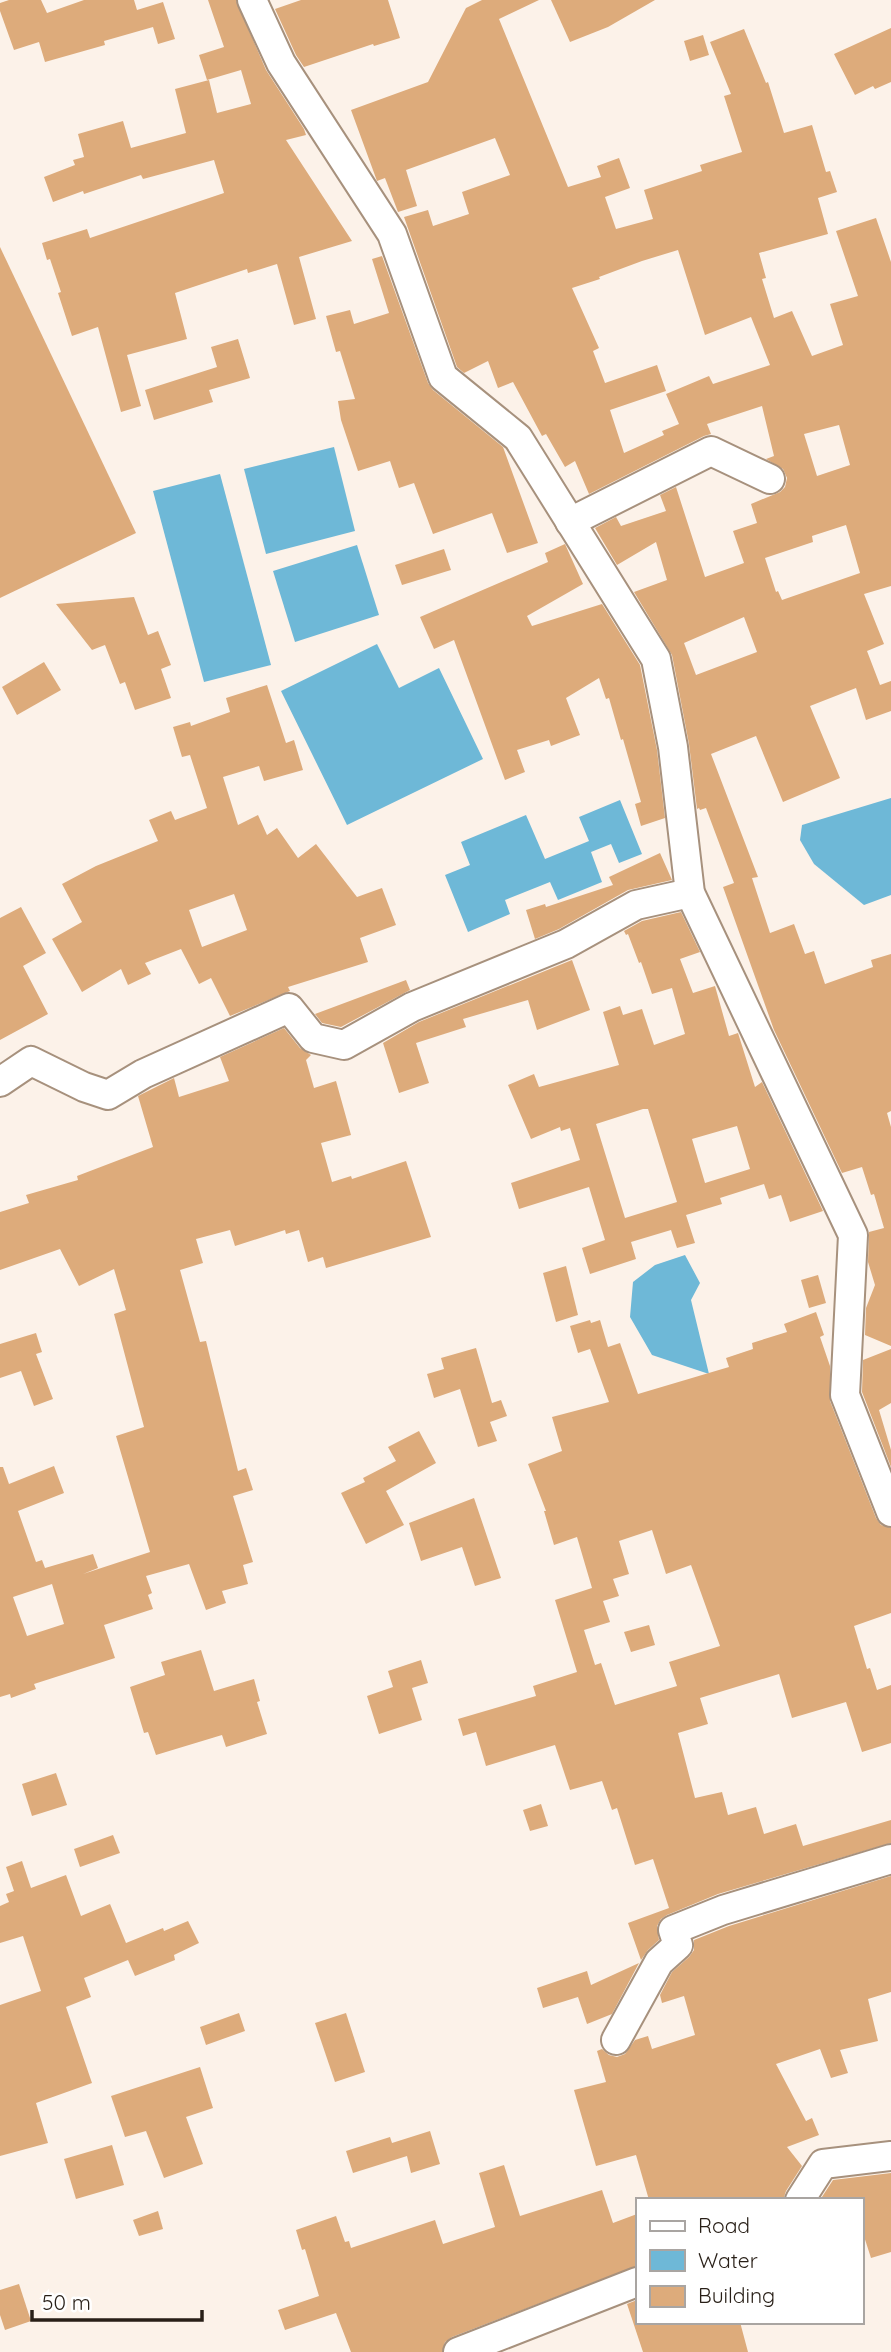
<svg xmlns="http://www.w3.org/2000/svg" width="891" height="2352" font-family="Quicksand,sans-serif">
<rect width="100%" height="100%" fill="#fcf2e9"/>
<g fill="#6eb8d7">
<path d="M334,447L355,531L266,554L244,469Z"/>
<path d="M220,474L271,665L204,682L153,491Z"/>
<path d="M357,545L379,615L295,642L273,571Z"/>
<path d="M377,644L399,688L439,668L483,759L347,825L281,691Z"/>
<path d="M891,798V895L864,905L814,864L800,840L802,825Z"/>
<path d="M620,800L642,854L619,863L611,844L591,852L602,882L558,900L550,882L505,900L510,914L468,932L445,875L470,865L461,842L526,815L545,859L589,841L579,817Z"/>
<path d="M685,1255L700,1283L691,1300L709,1374L652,1355L630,1317L633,1282L655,1265Z"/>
</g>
<g fill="#ddab7b" fill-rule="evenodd">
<path d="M9,0H41L47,13L84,0H134L137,10L163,2L175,39L158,44L153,27L104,41L105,45L45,62L39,42L14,50L0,11V3Z"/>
<path d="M208,0H236L266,70L304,129L306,135L286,140L352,241L299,257L316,319L294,325L277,264L248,273L247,269L175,293L187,339L127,355L141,406L121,412L98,327L72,336L58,293L61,292L50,259L47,260L42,243L87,229L90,238L224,193L214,160L143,179L141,175L84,194L83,191L53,202L44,177L75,165L73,160L84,157L78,134L123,121L131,148L186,133L175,89L209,80L217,113L251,104L241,70L207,80L199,55L224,47Z"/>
<path d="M301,0H388L400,38L374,46L373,44L304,67L296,55L275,9Z"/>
<path d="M482,0H539L499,19L568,187L601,177L597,166L619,158L630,188L605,197L616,229L653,219L644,190L702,171L700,165L742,152L724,96L731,94L710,42L744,29L766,83L768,82L784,133L812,125L826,172L830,171L837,192L818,198L828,234L759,253L766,278L762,279L774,318L792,311L812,356L843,345L830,304L858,296L836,231L876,218L891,262V586L864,594L884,644L867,651L880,685L891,681V711L866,720L856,688L810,706L840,778L783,802L756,736L711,754L758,877L752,878L770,933L794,924L805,954L814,951L825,984L873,967L871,960L891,954V1111L887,1113L891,1127V1346L865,1335L866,1308L875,1285L868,1262L869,1232L884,1228L874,1194L871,1195L862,1167L842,1173L774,1030L723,887L734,883L706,808L700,810L699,808L697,809L689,744L672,655L634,592L667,580L656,542L617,565L595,528L616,517L621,526L666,511L660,495L676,487L705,577L744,563L733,531L757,523L751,504L780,492L785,487L787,478L783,469L766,459L774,456L762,406L707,424L711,434L704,436L589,494L575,461L565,467L546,434L542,436L513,382L498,388L488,361L464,373L457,367L404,217L428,210L433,226L469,214L462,192L510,175L495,138L406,170L417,206L398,212L385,178L377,181L351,110L428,82L466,8ZM678,250L705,335L751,317L770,365L713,384L709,376L666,394L679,424L662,431L664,435L624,453L610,410L666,391L657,365L605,383L593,351L599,348L572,288L600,279L599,277L642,261ZM839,425L850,465L817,476L804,434ZM846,525L860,573L782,600L778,591L776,592L765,558L813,542L812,536ZM744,617L757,652L696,675L684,643Z"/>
<path d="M551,0H655L608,27L570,42Z"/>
<path d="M891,28V82L875,89L873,86L855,95L834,54Z"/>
<path d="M703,35L709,55L690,61L684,41Z"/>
<path d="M0,247L136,533L0,598Z"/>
<path d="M382,256L428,383L433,390L503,447L538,543L507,553L492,513L433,534L414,483L399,488L390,461L358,471L341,420L338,401L355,399L340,351L336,352L326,316L350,310L354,324L389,313L372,259Z"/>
<path d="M238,339L250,378L209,390L213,402L154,420L145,390L217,367L211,347Z"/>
<path d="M565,544L583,584L527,616L532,626L602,604L640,665L657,750L665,818L641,826L635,804L641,802L623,739L621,740L609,698L606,699L599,678L566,698L580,735L551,746L549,740L517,750L525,772L505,780L454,640L434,649L420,617L548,562L545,553Z"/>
<path d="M444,549L451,570L402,585L395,565Z"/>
<path d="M134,597L148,635L158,631L171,665L161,669L171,698L135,710L125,682L120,684L105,645L92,650L56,604Z"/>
<path d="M44,662L61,690L17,715L2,687Z"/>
<path d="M267,685L286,743L294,740L303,770L264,781L259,766L223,777L238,825L258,815L267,835L277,828L298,858L316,844L357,897L382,888L396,925L360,938L368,962L288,987L290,991L230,1016L211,978L199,984L181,949L145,963L151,974L128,985L121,969L82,992L52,939L82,922L62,884L96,866L158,841L149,820L171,811L175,820L207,808L190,755L182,757L173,727L190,722L191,726L230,712L226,698ZM234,894L247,930L202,947L189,910Z"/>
<path d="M660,853L672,880L628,890L559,929L535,939L526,910L545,904L546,907L613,885L609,877Z"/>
<path d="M21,907L46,953L23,966L48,1014L0,1040V918Z"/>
<path d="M681,912L700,952L680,959L693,993L715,986L729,1036L738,1033L755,1087L762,1082L823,1211L790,1222L781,1195L769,1199L764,1184L720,1198L722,1204L686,1215L695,1243L677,1248L671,1230L631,1242L636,1259L590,1274L582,1248L605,1240L589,1187L519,1209L511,1183L580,1160L570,1128L561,1131L560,1127L531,1139L508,1085L534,1074L539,1087L619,1065L603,1012L620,1006L623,1015L642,1009L654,1045L685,1034L672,988L652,994L641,962L639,963L628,934L626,935L624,931L642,921ZM643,1109H648L677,1202L625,1218L596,1124ZM737,1126L750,1169L705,1183L692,1139Z"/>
<path d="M572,960L590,1010L537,1030L528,1000L463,1019L466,1027L416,1043L429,1083L399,1093L383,1043L419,1022Z"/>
<path d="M406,980L410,990L341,1027L322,1023L315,1014Z"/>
<path d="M284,1028L300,1048L311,1055L306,1060L314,1088L336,1081L351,1135L321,1143L332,1182L351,1176L352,1179L406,1161L431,1237L326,1268L323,1257L308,1262L299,1230L286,1234L285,1230L235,1246L230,1230L196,1239L203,1263L180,1270L200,1342L206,1341L238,1471L246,1468L253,1490L233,1496L253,1562L243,1565L248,1584L222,1591L226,1603L206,1610L189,1564L146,1576L152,1593L148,1595L153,1609L104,1625L115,1658L34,1684L36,1689L11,1698L10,1694L0,1697V1467H3L9,1484L54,1466L64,1493L18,1511L36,1562L42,1560L45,1568L93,1554L98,1568L83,1574L150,1552L116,1436L144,1427L114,1314L126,1310L114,1269L79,1286L60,1249L0,1270V1212L29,1203L26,1195L78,1180L77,1176L153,1147L138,1096L174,1078L179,1097L229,1081L220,1057ZM52,1584L64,1624L27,1636L13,1597Z"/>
<path d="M566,1266L578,1315L556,1322L543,1273Z"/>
<path d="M818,1275L826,1303L809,1308L801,1280Z"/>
<path d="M816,1312L824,1335L820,1337L830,1366V1401L876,1518L881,1525L891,1528V1613L854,1626L867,1669L870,1668L877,1690L891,1685V1743L862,1752L846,1702L792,1718L779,1674L700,1698L708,1724L678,1733L695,1798L722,1792L728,1815L756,1807L764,1834L796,1824L803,1846L891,1820V1843L718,1894L667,1915L661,1919L657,1926L659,1940L648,1950L641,1960L628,1923L669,1908L653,1859L635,1865L617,1808L612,1810L602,1781L570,1790L555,1745L486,1766L476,1732L463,1736L458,1719L536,1696L533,1686L577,1672L555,1600L592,1588L577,1537L554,1545L544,1511H546L528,1464L562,1451L552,1417L609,1402L590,1349L578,1353L570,1326L590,1320L591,1323L600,1320L608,1347L620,1343L638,1394L729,1367L726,1358L753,1349L752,1343L787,1332L784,1324ZM652,1530L666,1574L691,1565L720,1646L669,1662L677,1686L615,1705L601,1663L595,1665L584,1630L610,1622L603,1601L619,1596L613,1579L629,1574L619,1541Z"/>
<path d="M36,1333L42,1352L36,1354L53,1399L34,1406L21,1371L0,1378V1344Z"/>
<path d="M476,1348L492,1403L501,1400L507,1416L490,1422L497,1441L478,1447L460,1389L434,1398L427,1374L444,1369L441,1358Z"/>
<path d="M891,1349V1403L879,1410L891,1450V1467L862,1392L863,1360Z"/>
<path d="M419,1431L436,1463L386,1491L404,1525L366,1544L341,1493L365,1482L363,1478L396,1461L388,1447Z"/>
<path d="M474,1498L501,1578L475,1586L462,1547L421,1561L409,1523Z"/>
<path d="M649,1625L655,1645L631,1652L624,1632Z"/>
<path d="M201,1650L214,1691L254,1679L260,1701L257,1702L267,1734L226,1747L222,1735L156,1755L148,1732L144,1733L130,1687L165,1675L161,1662Z"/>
<path d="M421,1660L428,1683L412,1688L422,1720L379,1734L367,1696L393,1687L388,1671Z"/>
<path d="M56,1773L67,1805L32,1816L22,1784Z"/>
<path d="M541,1804L548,1826L530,1831L523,1810Z"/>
<path d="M113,1835L120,1853L80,1867L74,1849Z"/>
<path d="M22,1861L31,1888L66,1875L81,1916L110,1904L126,1943L163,1928L164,1931L188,1921L199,1943L174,1955L175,1960L135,1976L128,1960L84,1978L91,1997L66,2007L92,2083L36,2103L48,2143L0,2156V2005L41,1991L23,1936L0,1943V1906L9,1902L6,1894L14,1891L6,1867Z"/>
<path d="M891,1876V1992L868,1999L878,2041L840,2050L848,2073L831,2078L820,2049L776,2064L806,2121L812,2118L819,2135L787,2147L802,2166L786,2191L783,2200H649L636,2155L596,2166L574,2090L606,2082L597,2051L602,2049L609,2055L617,2057L625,2054L635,2040L648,2036L652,2049L695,2035L684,1996L662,2003L660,1995L672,1972L689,1957L694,1950V1940L729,1926Z"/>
<path d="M639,1963L612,2014L587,2024L578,1997L543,2008L537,1988L587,1971L591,1985Z"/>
<path d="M239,2013L245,2031L206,2045L200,2027Z"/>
<path d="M346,2013L365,2072L335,2082L315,2023Z"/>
<path d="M200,2067L213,2108L186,2117L203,2164L164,2178L146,2131L125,2137L111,2096Z"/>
<path d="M430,2131L440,2164L411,2173L407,2156L353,2173L346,2151L390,2137L392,2143Z"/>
<path d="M112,2145L124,2185L76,2199L64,2159Z"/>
<path d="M504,2165L520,2216L602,2190L613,2223L637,2214V2266L452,2337L445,2342L442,2352H351L336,2313L285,2330L278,2310L319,2296L305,2249L302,2250L296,2230L336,2216L345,2242L349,2241L351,2248L435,2220L443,2244L495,2227L479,2173Z"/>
<path d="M891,2173V2252L871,2258L861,2227V2200H820L833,2180Z"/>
<path d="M158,2211L163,2229L139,2236L133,2220Z"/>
<path d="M19,2284L31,2321L5,2330L0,2315V2290Z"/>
<path d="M637,2300V2322H740L748,2352H643L627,2304Z"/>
</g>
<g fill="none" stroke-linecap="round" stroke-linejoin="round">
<defs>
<g id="minor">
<path d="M252,0L281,63L392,234L443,377L518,438L656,659L673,747L690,893L853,1235L845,1395L891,1512"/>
<path d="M570,522L711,451L770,479"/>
<path d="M0,1082L31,1061L84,1087L108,1095L143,1074L289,1008L313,1038L344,1045L412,1007L566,944L636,905L690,893"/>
<path d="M616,2040L659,1962L678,1945L673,1930L723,1910L891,1859"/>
<path d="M800,2200L823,2164L891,2156"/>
<path d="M458,2352L637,2282"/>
</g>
</defs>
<use href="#minor" stroke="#a7917d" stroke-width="32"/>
<use href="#minor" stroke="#fff" stroke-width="28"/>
</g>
<rect x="636" y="2198" width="228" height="126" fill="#ffffff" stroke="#a9a5a2" stroke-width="2"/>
<rect x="650" y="2221" width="35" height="10" fill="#ffffff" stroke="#a9a5a2" stroke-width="2"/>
<text x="698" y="2233" font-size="21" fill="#281f17">Road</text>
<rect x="650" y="2250" width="35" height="21" fill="#6eb8d7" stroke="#a9a5a2" stroke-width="2"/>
<text x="698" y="2268" font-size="21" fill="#281f17">Water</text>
<rect x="650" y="2286" width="35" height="21" fill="#ddab7b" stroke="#a9a5a2" stroke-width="2"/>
<text x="698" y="2303" font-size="21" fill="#281f17">Building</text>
<path d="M32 2310v10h170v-10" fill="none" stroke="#281f17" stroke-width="3.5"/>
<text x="42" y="2310" font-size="21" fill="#281f17" stroke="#ffffff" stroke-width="5" paint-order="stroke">50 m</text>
</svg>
